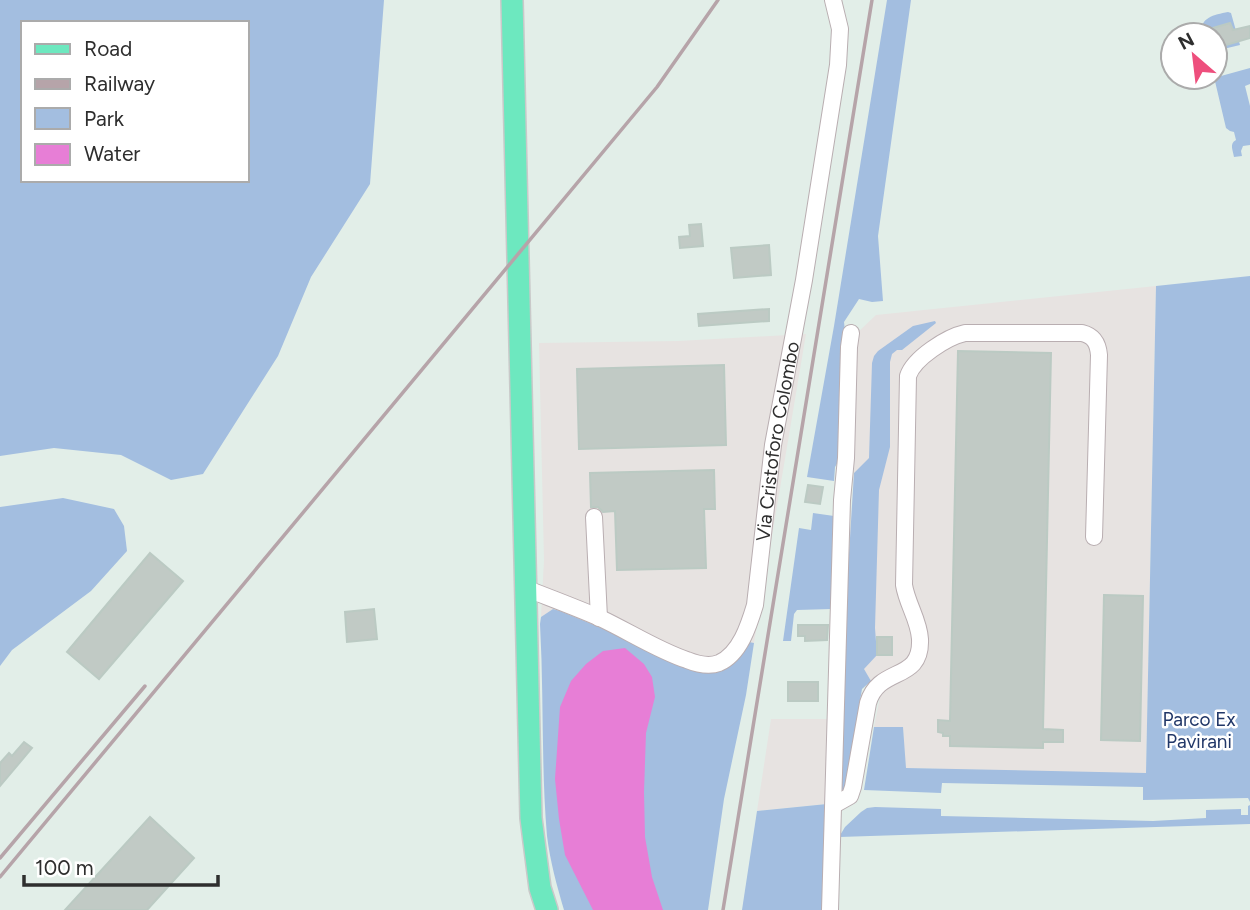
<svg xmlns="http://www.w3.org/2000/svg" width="1250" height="910" font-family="Figtree,sans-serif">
<rect width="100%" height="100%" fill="#e2eee8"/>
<g fill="#e7e3e1">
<path d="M1156,286L1146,774L905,768L903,727H874L880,697L844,636L854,473L856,334L876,315Z"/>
<path d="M806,334L754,643L744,641L702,669L553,609L541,617L544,560L539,343L678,341Z"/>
<path d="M771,719H829L827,804L757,811Z"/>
</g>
<g fill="#a3bee0" fill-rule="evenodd">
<path d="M0,0H384L370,184L311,277L278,356L203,474L171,480L121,455L54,448L0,456ZM23,23H247V180H23Z"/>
<path d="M887,0H911L878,236L883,301L872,302L859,299L844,322L845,331L842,455L835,467L834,481L807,477L834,326Z"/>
<path d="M1228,12L1231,13L1240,45L1215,51V35H1202C1199,17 1214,15 1228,12Z"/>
<path d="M1250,68V84L1245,86L1250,106V145L1243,146L1241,151L1242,156L1234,157C1233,150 1229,144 1236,140L1234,132L1230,131L1226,128L1214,77L1219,72L1221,76Z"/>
<path d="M1250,276V802L1248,798L1143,800V787L942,783L941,793L864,790L874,727H903L906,768L1146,773L1156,286Z"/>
<path d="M935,321L936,323L902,350H897L892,354L890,362V447L879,490L875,628L877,655L864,669L871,681L862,689L845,789L842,790L840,789L844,636L854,473L869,458L872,363L874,356L878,351L913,326Z"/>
<path d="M63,498L114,509L124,526L127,551L91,591L12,650L0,666V507Z"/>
<path d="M813,513L834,516L832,609L797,610L794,614L791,641H783L799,528L811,530Z"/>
<path d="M553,609L560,611L702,669L744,641L754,643L746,695L724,799L708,910H564C557,886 550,861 547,836C541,766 544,695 540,624L541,617Z"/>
<path d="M827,804L824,910H742L757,811Z"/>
<path d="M1250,805V824L839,837L845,827L861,812L867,808L875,807L941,809V816L1153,821L1206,818V810L1241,809V815H1248V806Z"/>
</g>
<path fill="#e77ed6" d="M625,648L644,664L652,677L655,697L646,733L644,792L645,837L652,877L663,910H593L565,855L559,819L555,779L560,707L571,681L586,664L603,651Z"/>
<g fill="#c1cac5" stroke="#bbcac3" stroke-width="2">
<path d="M1230,23L1233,30L1250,26V38L1219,47L1213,28Z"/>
<path d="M701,224L703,246L680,248L679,237L690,236L689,225Z"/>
<path d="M769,245L771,275L734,278L731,248Z"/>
<path d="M769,309V321L699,326L698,314Z"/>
<path d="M958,351L1051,353L1043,729L1063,730V742H1043V748L950,746V736H943V733L938,732V720L950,721Z"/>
<path d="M724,365L726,445L579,449L577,369Z"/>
<path d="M714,470L715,509H704L706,568L617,570L615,511L603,512L598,507H591L590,473Z"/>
<path d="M808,485L823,487L820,504L805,502Z"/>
<path d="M150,553L183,581L99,679L67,652Z"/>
<path d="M1104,595L1143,596L1140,741L1101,740Z"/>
<path d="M374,609L377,639L347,642L345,612Z"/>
<path d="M798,625H828L827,640L805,641V636H798Z"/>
<rect x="877" y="637" width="15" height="18"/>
<rect x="788" y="682" width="30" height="19"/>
<path d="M24,742L32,748L0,786V763L9,753L12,756Z"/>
<path d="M150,817L194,858L147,910H65Z"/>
</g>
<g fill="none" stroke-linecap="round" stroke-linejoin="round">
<defs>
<g id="minor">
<path d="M594,517L599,618"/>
<path id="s1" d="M525,588C550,598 575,607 600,618C628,631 659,651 687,660C697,664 709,667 719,663C740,654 749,625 755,605L773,445L804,280L838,65L840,29L833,0"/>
<path d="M834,805L850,796L853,787L868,703C879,665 922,683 920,639C919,620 907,604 904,585L908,376C914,358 947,337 965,333H1082C1094,336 1098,343 1099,355L1094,537"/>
<path d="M830,910L842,500L846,458L849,347L851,333"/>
</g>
<path id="major" d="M512,0L531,818L540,888L547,910"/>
</defs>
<use href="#minor" stroke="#b9aeb1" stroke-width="18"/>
<use href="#major" stroke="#c9c9c9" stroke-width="24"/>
<use href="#minor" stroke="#fff" stroke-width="16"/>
<use href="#major" stroke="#6de8bf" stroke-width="21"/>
<g stroke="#b6a4a9" stroke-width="3.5">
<path d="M0,858L145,686"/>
<path d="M0,877L657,87L718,0"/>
<path d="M723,910L872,0"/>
</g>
</g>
<g text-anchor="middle" stroke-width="5" stroke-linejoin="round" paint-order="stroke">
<g font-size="19" fill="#2e2e2e" stroke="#fff">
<text dy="7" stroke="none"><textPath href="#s1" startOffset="446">Via Cristoforo Colombo</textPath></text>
</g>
<g font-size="19" fill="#213768" stroke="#fff">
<text x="1199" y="726">Parco Ex<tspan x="1199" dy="22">Pavirani</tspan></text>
</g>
</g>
<rect x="21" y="21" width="228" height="161" fill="#ffffff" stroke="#ababab" stroke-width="2"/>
<rect x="35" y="44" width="35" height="10" fill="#6de8bf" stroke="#ababab" stroke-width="2"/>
<text x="84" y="56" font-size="21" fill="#2e2e2e">Road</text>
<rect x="35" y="79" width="35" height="10" fill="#b6a4a9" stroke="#ababab" stroke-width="2"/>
<text x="84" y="91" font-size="21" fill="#2e2e2e">Railway</text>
<rect x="35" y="108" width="35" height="21" fill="#a3bee0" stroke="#ababab" stroke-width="2"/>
<text x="84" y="126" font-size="21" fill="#2e2e2e">Park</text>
<rect x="35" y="144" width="35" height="21" fill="#e77ed6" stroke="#ababab" stroke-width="2"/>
<text x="84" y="161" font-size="21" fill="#2e2e2e">Water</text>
<g transform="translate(1194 56) rotate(332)"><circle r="33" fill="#ffffff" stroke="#ababab" stroke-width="2"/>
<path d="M0-5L12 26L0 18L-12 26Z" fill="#ee4f7d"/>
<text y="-10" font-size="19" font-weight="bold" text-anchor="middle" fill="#2e2e2e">N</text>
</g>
<path d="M24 875v10h194v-10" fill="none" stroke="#2e2e2e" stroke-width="3.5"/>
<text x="35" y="875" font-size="21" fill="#2e2e2e" stroke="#ffffff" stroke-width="5" paint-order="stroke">100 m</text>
</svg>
